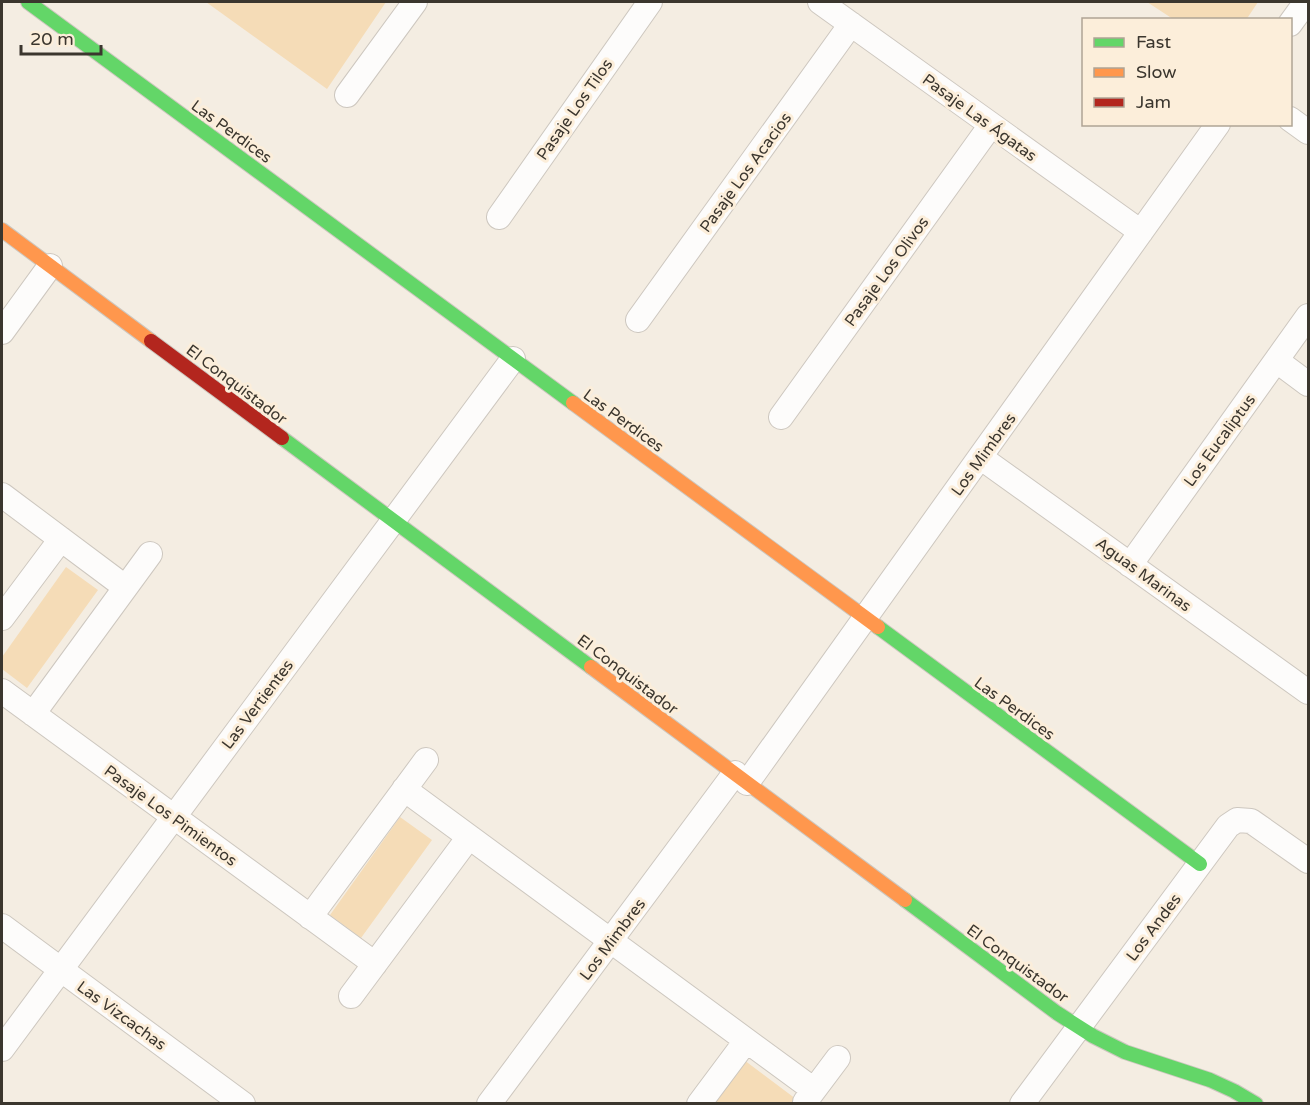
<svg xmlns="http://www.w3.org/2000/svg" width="1310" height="1105" font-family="'Varela Round',sans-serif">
<rect width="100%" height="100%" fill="#f4ede2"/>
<path fill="#f5dcb7" d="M206,2H386L327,89Z
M1147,2H1258L1246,20L1173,19Z
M66,567L98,590L27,688L2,669V657Z
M400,817L432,840L361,938L330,915Z
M744,1060L796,1099L792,1103L711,1104Z"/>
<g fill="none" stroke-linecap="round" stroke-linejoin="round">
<g stroke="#cdc7bf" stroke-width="26">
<path id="street" d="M820,2L1141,232
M1290,24L1306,2
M347,95L415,2
M1290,119L1308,132
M499,217L650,2
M638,320L851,24
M2,332L50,266
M1277,361L1308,384
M781,417L991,125
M980,457L1308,692
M2,495L125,587
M1130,565L1308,316
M2,618L61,539
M2,691L375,964
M33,714L150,554
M747,783L1218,124
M404,789L814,1090
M310,917L426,760
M2,926L243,1104
M351,996L469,837
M2,1049L513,359
M805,1102L838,1058
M489,1104L735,773
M699,1104L746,1041
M1022,1104L1228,826L1237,820L1251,821L1308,861"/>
</g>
<g stroke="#cdc7bf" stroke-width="16">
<path id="fast" d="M28,2L573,403
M282,438L591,667
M878,627L1200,864
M905,900L1057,1013L1093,1036L1125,1052L1210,1080L1234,1091L1256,1104"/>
</g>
<g stroke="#cdc7bf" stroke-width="16">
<path id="slow" d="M2,230L151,341
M573,403L878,627
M591,667L905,900"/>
</g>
<g stroke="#cdc7bf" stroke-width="16">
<path id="jam" d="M151,341L282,438"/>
</g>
<use href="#street" stroke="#fdfcfb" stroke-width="24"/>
<use href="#fast" stroke="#63d668" stroke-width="14"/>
<use href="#slow" stroke="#ff974d" stroke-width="14"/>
<use href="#jam" stroke="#b3261e" stroke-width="14"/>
</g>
<g text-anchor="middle" stroke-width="6" stroke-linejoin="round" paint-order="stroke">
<g font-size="16" fill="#3b362e" stroke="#fceeda">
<text transform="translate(574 109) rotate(-55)" y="6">Pasaje Los Tilos</text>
<text transform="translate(980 117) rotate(36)" y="6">Pasaje Las Ágatas</text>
<text transform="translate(232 131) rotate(36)" y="6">Las Perdices</text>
<text transform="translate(745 172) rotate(-54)" y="6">Pasaje Los Acacios</text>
<text transform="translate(886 271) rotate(-54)" y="6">Pasaje Los Olivos</text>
<text transform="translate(237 384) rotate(37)" y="6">El Conquistador</text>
<text transform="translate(624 420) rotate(36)" y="6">Las Perdices</text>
<text transform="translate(1219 440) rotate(-54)" y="6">Los Eucaliptus</text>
<text transform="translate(983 454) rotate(-54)" y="6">Los Mimbres</text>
<text transform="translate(1144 574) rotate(36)" y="6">Aguas Marinas</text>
<text transform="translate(628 674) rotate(37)" y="6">El Conquistador</text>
<text transform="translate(257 704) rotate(-53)" y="6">Las Vertientes</text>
<text transform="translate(1015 708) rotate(36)" y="6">Las Perdices</text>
<text transform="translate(171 815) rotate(36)" y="6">Pasaje Los Pimientos</text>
<text transform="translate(1153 927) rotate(-53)" y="6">Los Andes</text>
<text transform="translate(612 939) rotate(-53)" y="6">Los Mimbres</text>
<text transform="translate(1018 963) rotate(36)" y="6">El Conquistador</text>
<text transform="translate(122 1015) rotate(36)" y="6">Las Vizcachas</text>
</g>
</g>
<rect width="1310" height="1105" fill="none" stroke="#3b362e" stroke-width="6"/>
<rect x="1082" y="18" width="210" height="108" fill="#fceeda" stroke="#afa495" stroke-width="1.5"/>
<rect x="1094" y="38" width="30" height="9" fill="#63d668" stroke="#afa495" stroke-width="1.5"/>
<text x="1136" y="48" font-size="18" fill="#3b362e">Fast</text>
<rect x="1094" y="68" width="30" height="9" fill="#ff974d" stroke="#afa495" stroke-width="1.5"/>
<text x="1136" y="78" font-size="18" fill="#3b362e">Slow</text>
<rect x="1094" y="98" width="30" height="9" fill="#b3261e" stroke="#afa495" stroke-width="1.5"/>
<text x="1136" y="108" font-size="18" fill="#3b362e">Jam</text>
<path d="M21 45v9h80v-9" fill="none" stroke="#3b362e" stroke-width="3"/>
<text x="30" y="45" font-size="18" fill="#3b362e" stroke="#fceeda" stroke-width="4.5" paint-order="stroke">20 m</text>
</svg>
